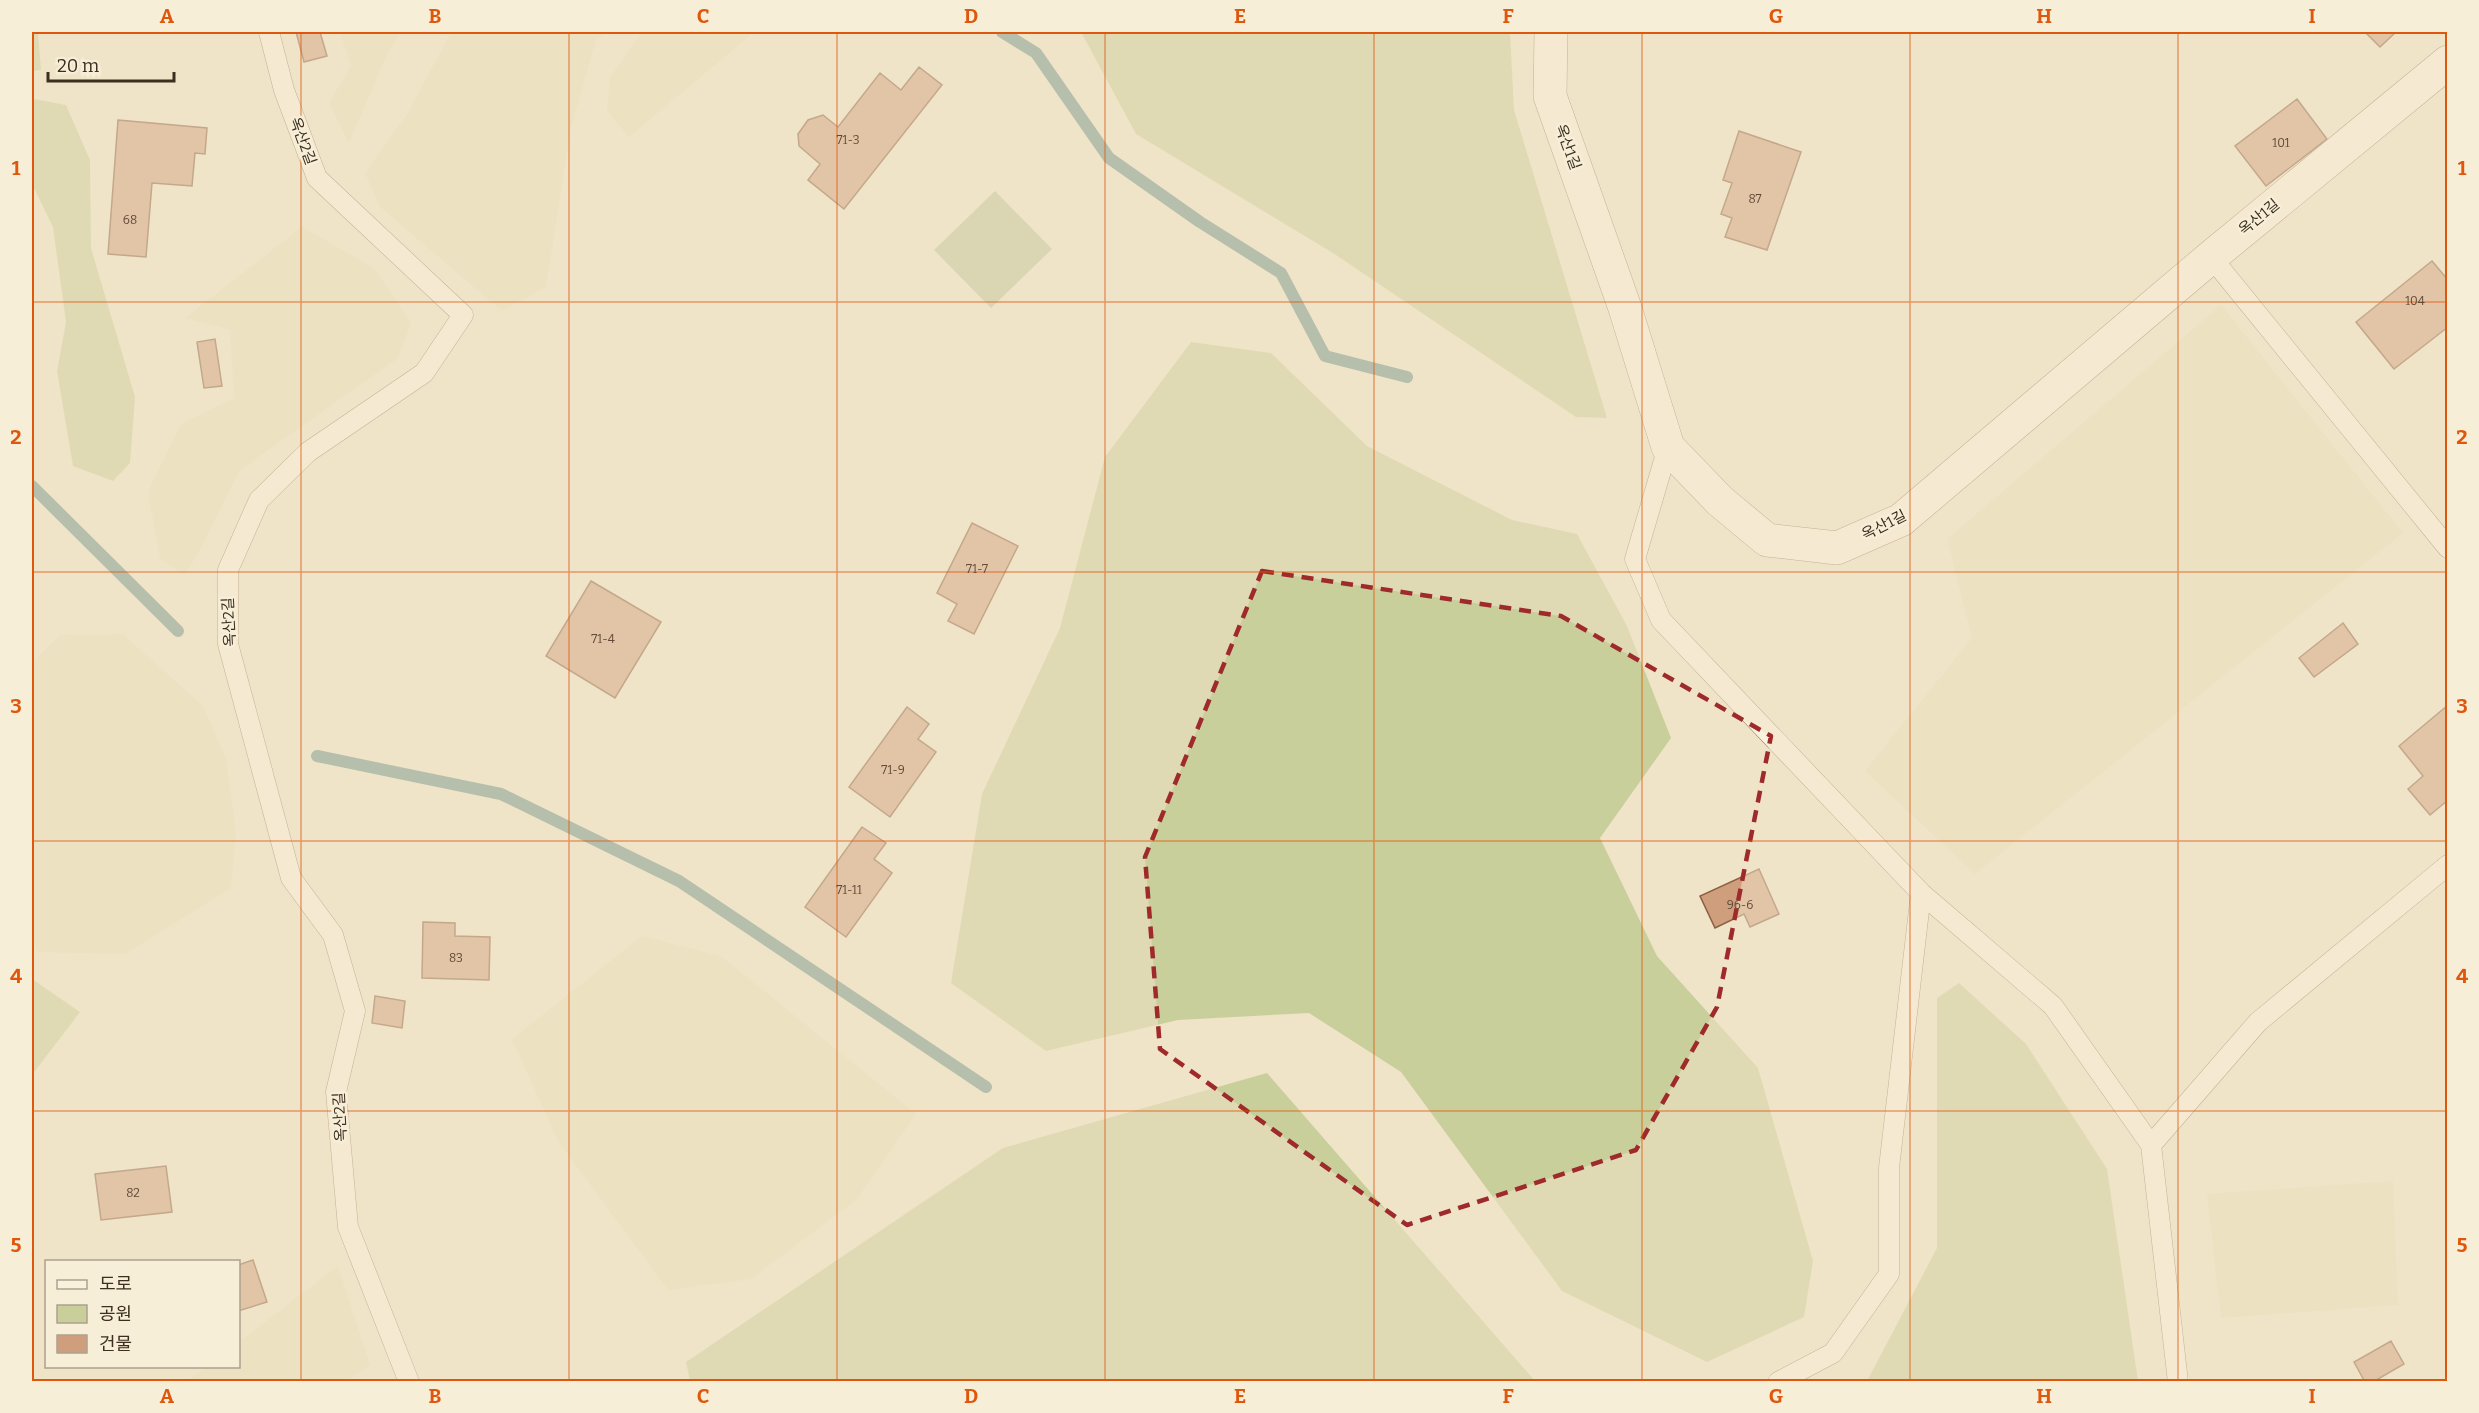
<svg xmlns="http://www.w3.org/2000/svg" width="2479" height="1413" font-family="Bitter,'Noto Sans KR',serif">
<rect width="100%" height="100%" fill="#f0e4c8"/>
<path fill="#e6deb5" d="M340,32H401L388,52L349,143L329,103L351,66Z
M451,32H607L596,40L571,128L546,287L502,311L380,207L365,173L409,111Z
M642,32H754L629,137L607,111L610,77Z
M302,227L374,268L411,323L398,358L239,471L198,554L184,575L160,559L148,492L181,424L234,398L230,330L185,318Z
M2221,305L2403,533L1975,874L1865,771L1972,638L1947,539Z
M123,634L203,706L226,758L236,833L231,888L125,954L37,952L32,932V663L60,635Z
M642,936L721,956L916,1114L856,1200L751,1279L668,1290L558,1141L512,1039Z
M2393,1181L2398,1305L2221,1318L2207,1194Z
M338,1266L370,1365L347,1381H188L207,1367L238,1366L239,1342Z"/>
<path fill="#c9cf9b" d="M32,32H38L41,70L32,71Z
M1081,32H1510L1514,110L1607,418L1576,417L1333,253L1136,134Z
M34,99L66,105L90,160L91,248L135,397L130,463L113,481L73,466L57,371L66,322L53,227L32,184V113Z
M1191,342L1271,353L1367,446L1512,520L1577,534L1627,626L1671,738L1600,838L1657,956L1758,1068L1813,1261L1804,1317L1707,1362L1562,1291L1401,1072L1309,1013L1178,1020L1046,1051L951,983L982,794L1060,628L1105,457Z
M32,979L80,1012L32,1075Z
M1959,983L2026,1044L2107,1169L2138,1381H1867L1937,1248V998Z
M1267,1073L1535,1381H690L686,1362L1003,1148Z"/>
<path fill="#bfc49a" d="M995,191L1052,249L991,308L934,250Z"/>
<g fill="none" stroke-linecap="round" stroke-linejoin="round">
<path stroke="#6f938a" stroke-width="12" d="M1002,32L1036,53L1109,158L1200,222L1281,273L1325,356L1407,377
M32,486L178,631
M317,756L501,794L679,881L986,1087"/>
</g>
<path fill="#cf9f7d" stroke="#8d5f41" stroke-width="1.5" d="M296,32H320L327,56L304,62Z
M2365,32H2396L2380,47Z
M919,67L942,85L844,209L808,180L820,164L799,146L798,134L808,120L823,115L838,127L880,73L901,90Z
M2297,99L2327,139L2266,186L2235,146Z
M118,120L207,128L205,154L195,153L192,186L152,183L146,257L108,254Z
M1739,131L1801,152L1767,250L1725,237L1732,218L1721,214L1732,183L1723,180Z
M2432,261L2448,280V327L2394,369L2356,322Z
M215,339L222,386L204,388L197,342Z
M972,523L1018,546L974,634L948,621L957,604L937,593Z
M591,581L661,622L615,698L546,656Z
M2343,623L2358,644L2314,677L2299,658Z
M2448,705V800L2430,815L2408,789L2423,776L2399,746Z
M907,707L929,724L918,739L936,752L890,817L849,787Z
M862,827L886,843L874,859L892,873L846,937L805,907Z
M1759,869L1779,914L1750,927L1744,914L1715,928L1700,896Z
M423,922L455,923V936L490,937L489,980L422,978Z
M375,996L405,1001L402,1028L372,1023Z
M166,1166L172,1212L101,1220L95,1174Z
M253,1260L267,1302L238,1311V1265Z
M2391,1341L2404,1364L2373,1382H2365L2354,1362Z"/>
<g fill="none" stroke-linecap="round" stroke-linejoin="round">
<g stroke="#8d765c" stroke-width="21">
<path id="service" d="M269,32L284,90L317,178L463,315L424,373L308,452L259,500L228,570V644L291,878L333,935L355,1011L336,1092L348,1227L409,1382
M2211,257L2448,548
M1668,447L1635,559L1661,620L1921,893L2053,1006L2151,1145L2178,1382
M2151,1145L2258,1022L2448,865
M1778,1382L1833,1353L1889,1274V1168L1921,893"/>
</g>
<g stroke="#8d765c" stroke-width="34">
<path id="tertiary" d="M1551,32L1550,96L1625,308L1668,447L1720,501L1767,540L1837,548L1901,520L2211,257L2448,62"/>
</g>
<use href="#service" stroke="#faf1dc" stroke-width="20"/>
<use href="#tertiary" stroke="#faf1dc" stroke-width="33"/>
</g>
<path d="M0 0H2479V1413H0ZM1262,571L1561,616L1771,736L1717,1007L1636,1150L1407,1225L1160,1049L1145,857Z" fill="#f0e4c8" fill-opacity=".55" fill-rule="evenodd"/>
<path fill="none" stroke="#9e2a2b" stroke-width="4.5" stroke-dasharray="12 8" stroke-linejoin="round" d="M1262,571L1561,616L1771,736L1717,1007L1636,1150L1407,1225L1160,1049L1145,857Z"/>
<path fill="none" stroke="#df570d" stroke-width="1.5" stroke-opacity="0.55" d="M301,32V1382M569,32V1382M837,32V1382M1105,32V1382M1374,32V1382M1642,32V1382M1910,32V1382M2178,32V1382M32,302H2448M32,572H2448M32,841H2448M32,1111H2448"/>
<g text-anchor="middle" stroke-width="5" stroke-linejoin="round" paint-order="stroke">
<g font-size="12" fill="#624a37">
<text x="848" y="144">71-3</text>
<text x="2281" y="147">101</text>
<text x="1755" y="203">87</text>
<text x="130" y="224">68</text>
<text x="2415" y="305">104</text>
<text x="977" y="573">71-7</text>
<text x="603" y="643">71-4</text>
<text x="893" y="774">71-9</text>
<text x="849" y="894">71-11</text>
<text x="1740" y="909">96-6</text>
<text x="456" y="962">83</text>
<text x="133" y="1197">82</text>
</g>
<g font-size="15" fill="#3d2e20" stroke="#f7eed8">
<text transform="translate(303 141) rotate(70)" y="5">옥산2길</text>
<text transform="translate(1568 147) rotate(70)" y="5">옥산1길</text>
<text transform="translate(2259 217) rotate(-39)" y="5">옥산1길</text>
<text transform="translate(1884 525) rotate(-27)" y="5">옥산1길</text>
<text transform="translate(229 622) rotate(-93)" y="5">옥산2길</text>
<text transform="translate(340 1117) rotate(-93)" y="5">옥산2길</text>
</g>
</g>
<rect width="2479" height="1413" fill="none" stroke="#f7eed8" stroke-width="66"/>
<rect x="45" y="1260" width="195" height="108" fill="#f7eed8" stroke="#ada18e" stroke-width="1.5"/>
<rect x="57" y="1280" width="30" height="9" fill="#faf1dc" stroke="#ada18e" stroke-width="1.5"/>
<text x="99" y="1290" font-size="18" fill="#3d2e20">도로</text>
<rect x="57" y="1305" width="30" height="18" fill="#c9cf9b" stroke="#ada18e" stroke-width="1.5"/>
<text x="99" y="1320" font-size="18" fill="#3d2e20">공원</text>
<rect x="57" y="1335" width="30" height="18" fill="#cf9f7d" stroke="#ada18e" stroke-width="1.5"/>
<text x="99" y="1350" font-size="18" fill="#3d2e20">건물</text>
<path d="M48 72v9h126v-9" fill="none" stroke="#3d2e20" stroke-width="3"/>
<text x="57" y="72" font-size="18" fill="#3d2e20" stroke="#f7eed8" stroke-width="4.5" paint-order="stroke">20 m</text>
<rect x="33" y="33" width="2413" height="1347" fill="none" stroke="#df570d" stroke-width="2"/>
<g font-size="20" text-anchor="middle" font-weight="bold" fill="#df570d">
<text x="167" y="23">A</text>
<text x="435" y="23">B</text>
<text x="703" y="23">C</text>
<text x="971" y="23">D</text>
<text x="1240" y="23">E</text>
<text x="1508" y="23">F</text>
<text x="1776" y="23">G</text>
<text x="2044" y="23">H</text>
<text x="2312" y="23">I</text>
<text x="16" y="175">1</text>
<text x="2462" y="175">1</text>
<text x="16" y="444">2</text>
<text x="2462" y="444">2</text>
<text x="16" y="713">3</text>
<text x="2462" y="713">3</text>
<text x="16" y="983">4</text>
<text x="2462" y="983">4</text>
<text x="16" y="1252">5</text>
<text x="2462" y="1252">5</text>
<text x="167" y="1403">A</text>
<text x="435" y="1403">B</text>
<text x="703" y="1403">C</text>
<text x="971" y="1403">D</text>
<text x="1240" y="1403">E</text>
<text x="1508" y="1403">F</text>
<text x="1776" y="1403">G</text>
<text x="2044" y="1403">H</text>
<text x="2312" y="1403">I</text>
</g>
</svg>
